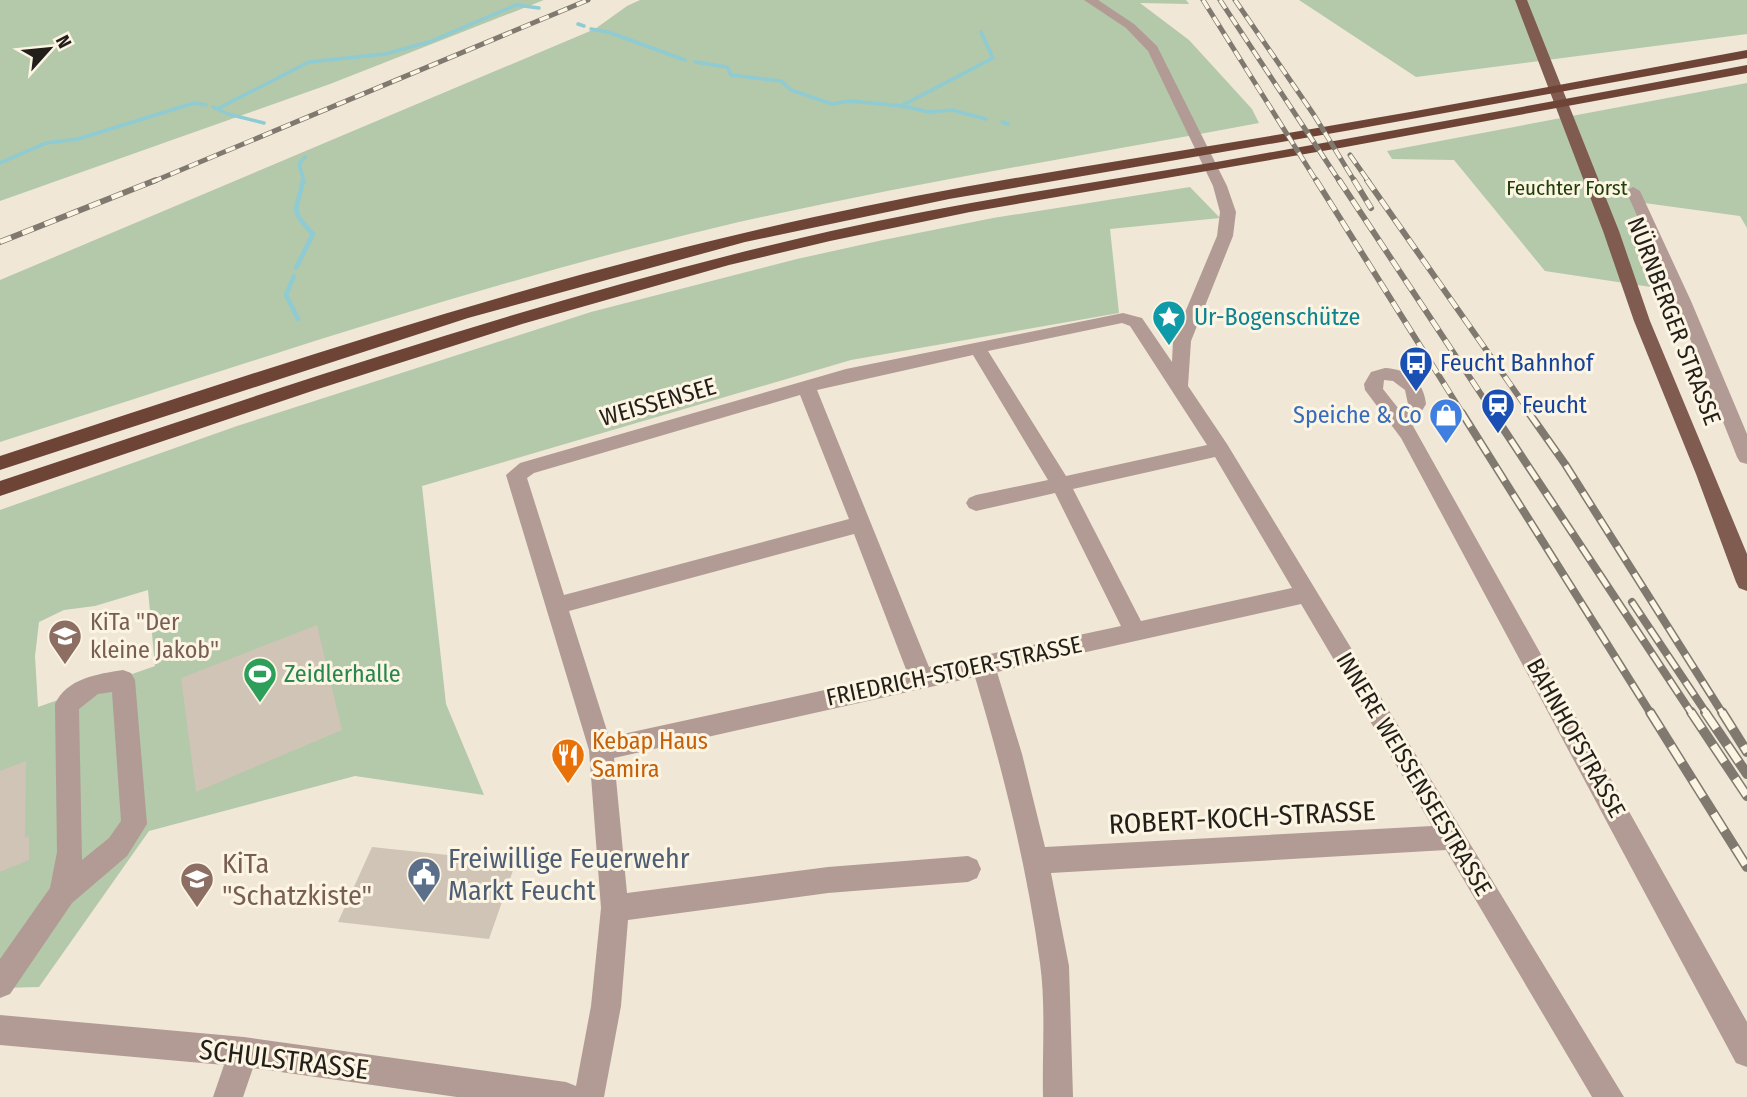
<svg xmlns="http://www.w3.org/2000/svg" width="1747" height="1097" font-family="'Fira Sans Condensed',sans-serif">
<rect width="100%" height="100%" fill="#f0e7d7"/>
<path fill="#b4c8aa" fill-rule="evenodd" d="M0,0H544L330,84L0,201Z
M640,0H1186L1189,4L1140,3L1189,40L1252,109L1259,123C1077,157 893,186 714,228C472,286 236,367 0,442V280L595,29L627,6Z
M1299,0H1747V34L1416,77Z
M1747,83V228L1740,216L1637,202L1664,289L1545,271L1454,160L1392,159L1387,151Z
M1190,187L1220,218L1110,229L1119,313L851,360L422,486L446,704L484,795L355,776L149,831L39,987L0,988V510L237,426L591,312L797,259L883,240L993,218ZM148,590L155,666L38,707L35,656L39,622L64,610L95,606Z"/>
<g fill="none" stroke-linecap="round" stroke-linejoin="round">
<path stroke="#8fcbd2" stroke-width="3.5" d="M578,24L584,26
M591,29L608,32L685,60
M695,62L727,67L731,75L781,81L791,90L832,104L850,101L902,106L929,112L952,110L986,119
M903,105L993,58L981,32
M213,107L228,114L264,123
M219,108L309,62L385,54L429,42L516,5L539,8
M1002,122L1008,124
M0,163L46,143L78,139L194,103L206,105
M304,182L299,164L305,157"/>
<path stroke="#8fcbd2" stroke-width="4.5" d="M296,268L313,234C287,207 298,211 303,180
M294,276L286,295L298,319"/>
</g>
<path fill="#d0c4b6" d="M317,625L342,730L196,792L181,678Z
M26,761L25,838L29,836V860L0,872V771Z
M372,847L516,862L489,939L338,922Z"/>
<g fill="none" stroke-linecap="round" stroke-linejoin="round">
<path fill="#b19b94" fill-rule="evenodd" d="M1084,0H1098L1134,24L1157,46L1227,186L1236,212L1233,236L1191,341L1188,386L1227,444L1624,1097H1592L1446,850L1051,873L1069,966L1073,1097H1043C1042,1053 1046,1007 1040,963C1027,867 1003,771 975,677L614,758L627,893L828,867L968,856L977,860L981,869L977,878L968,882L828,893L628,920L621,1006L604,1097H457L253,1068L243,1097H213L224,1065L0,1045V1015L244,1037L566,1082L576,1086L591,1006L601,908L589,750L506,475L520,463L846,369L1123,313L1142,318L1172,362L1173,341L1217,236L1220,212L1213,186L1148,51L1126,28ZM1122,323L1130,326L1207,445L1066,476L988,351ZM973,355L1048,480L976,495L969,498L966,503L969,508L976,511L1055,493L1121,626L929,667L817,390ZM800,395L849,519L564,595L527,478L534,473ZM1215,457L1292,588L1141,621L1073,489ZM854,534L907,672L609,737L569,611ZM1301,604L1432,826L1045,847L1022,754L997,672Z
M1633,187L1640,191L1691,301L1747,434V464L1740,462L1737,457L1675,301L1626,191Z
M1385,368C1407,369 1424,381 1426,404L1413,426L1747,1022V1067L1736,1063L1401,438L1365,390L1364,384L1371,372ZM1384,380L1393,381L1405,390L1408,404L1402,413L1383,389Z
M123,670L131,673L135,680L147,824L127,856L72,903L10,994L0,998V959L50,888L57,852L55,704C67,678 98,674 123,670ZM112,692L121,821L109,838L82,860L79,709L98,694Z"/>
<path fill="#805b4f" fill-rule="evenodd" d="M1515,0H1527L1619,231L1650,321L1747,554V591L1739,588L1736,582L1696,474L1634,321L1603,231Z"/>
<path fill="#6e4437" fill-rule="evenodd" d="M1747,50V58L1351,130L949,199L745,242L468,318L0,470V456C269,368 538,277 814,217C973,182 1134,159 1294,132C1445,107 1596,78 1747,50Z
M1747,65V73L1340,148L970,212L830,241L729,265L522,324L315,390L0,496V481C274,390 548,295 831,231C960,202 1092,183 1222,161C1397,130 1572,98 1747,65Z"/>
<g stroke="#7f796f" stroke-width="5">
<path id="rail-far3" d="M1203,0L1317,182
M1220,0L1340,182
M1235,0L1314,115L1355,182
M1350,155L1369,182
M152,182L588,0"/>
</g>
<g stroke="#7f796f" stroke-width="6">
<path id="rail-far2" d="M1316,180L1463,414
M1339,180L1494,414
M1354,180L1371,208
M1367,180L1531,414
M0,242L156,180"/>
</g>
<g stroke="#7f796f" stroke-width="8">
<path id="rail-far1" d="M1462,413L1651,714
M1493,413L1692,714
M1529,413L1565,464L1723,714
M1632,602L1707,714"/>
</g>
<g stroke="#7f796f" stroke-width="10">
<path id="rail" d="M1650,712L1747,867
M1691,712L1747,796
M1705,712L1747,774
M1722,712L1747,752"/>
</g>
<use href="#rail-far3" stroke="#fdf5e4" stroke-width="3.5" stroke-dasharray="10" stroke-linecap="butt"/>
<use href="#rail-far2" stroke="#fdf5e4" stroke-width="4.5" stroke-dasharray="12" stroke-linecap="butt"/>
<use href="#rail-far1" stroke="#fdf5e4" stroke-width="5" stroke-dasharray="16" stroke-linecap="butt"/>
<use href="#rail" stroke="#fdf5e4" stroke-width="7" stroke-dasharray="20" stroke-linecap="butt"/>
</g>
<defs>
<g id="sight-pin" transform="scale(1.75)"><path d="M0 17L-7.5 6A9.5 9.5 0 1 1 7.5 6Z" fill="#0f9aa8" stroke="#fdf5e4"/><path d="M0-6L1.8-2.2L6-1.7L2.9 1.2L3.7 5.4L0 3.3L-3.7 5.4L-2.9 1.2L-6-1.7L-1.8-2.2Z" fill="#fff"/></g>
<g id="bus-pin" transform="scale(1.75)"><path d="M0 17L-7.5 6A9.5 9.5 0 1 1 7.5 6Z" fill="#1a4fb4" stroke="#fdf5e4"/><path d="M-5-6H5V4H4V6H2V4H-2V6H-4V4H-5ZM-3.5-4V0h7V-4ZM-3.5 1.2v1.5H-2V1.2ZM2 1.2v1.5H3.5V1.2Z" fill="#fff"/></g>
<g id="station-pin" transform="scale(1.75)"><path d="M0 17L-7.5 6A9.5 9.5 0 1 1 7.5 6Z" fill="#1a4fb4" stroke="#fdf5e4"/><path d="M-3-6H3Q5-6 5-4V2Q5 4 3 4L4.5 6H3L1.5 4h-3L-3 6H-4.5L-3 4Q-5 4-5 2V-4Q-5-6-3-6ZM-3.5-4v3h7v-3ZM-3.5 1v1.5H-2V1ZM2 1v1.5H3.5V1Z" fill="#fff"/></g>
<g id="shop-pin" transform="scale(1.75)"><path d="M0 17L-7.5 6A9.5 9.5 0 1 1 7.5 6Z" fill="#3f7fe0" stroke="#fdf5e4"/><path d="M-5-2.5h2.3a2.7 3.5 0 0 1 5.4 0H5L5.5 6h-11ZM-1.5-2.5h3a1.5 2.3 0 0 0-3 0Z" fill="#fff"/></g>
<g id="school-pin" transform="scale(1.75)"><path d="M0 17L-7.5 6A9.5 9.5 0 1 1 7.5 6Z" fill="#8d6e63" stroke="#fdf5e4"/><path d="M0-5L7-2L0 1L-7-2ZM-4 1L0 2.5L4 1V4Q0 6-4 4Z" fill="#fff"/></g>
<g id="stadium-pin" transform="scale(1.75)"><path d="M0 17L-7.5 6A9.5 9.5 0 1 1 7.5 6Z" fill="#2e9e5b" stroke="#fdf5e4"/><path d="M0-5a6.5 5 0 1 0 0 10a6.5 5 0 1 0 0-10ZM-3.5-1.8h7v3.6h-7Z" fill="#fff"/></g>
<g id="restaurant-pin" transform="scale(1.75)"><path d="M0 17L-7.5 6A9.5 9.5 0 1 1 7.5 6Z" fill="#e8710a" stroke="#fdf5e4"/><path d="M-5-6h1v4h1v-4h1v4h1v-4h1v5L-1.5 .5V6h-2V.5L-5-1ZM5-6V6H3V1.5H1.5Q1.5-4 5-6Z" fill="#fff"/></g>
<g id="civic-pin" transform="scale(1.75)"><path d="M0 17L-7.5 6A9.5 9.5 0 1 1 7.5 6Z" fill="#5c6f8a" stroke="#fdf5e4"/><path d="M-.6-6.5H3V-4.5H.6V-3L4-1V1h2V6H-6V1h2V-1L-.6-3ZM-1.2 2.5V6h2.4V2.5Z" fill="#fff"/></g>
</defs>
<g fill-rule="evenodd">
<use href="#sight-pin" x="1169" y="317"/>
<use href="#bus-pin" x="1416" y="363"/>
<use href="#station-pin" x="1498" y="405"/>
<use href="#shop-pin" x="1446" y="415"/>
<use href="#school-pin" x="65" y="636"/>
<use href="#stadium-pin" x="260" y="674"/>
<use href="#restaurant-pin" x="568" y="755"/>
<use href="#civic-pin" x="424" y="874"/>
<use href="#school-pin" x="197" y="879"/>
</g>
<g text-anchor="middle" stroke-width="6" stroke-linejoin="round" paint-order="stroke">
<g font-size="21" fill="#204005" stroke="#fdf5e4">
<text x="1567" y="195">Feuchter Forst</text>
</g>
<g font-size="24" fill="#0d838f" stroke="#fdf5e4" text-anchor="start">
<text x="1194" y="325">Ur-Bogenschütze</text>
</g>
<g font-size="24" fill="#221e19" stroke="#fdf5e4">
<text transform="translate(1674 321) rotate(69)" y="8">NÜRNBERGER STRASSE</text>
<text transform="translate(658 402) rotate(-16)" y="8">WEISSENSEE</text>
<text transform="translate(954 671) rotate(-12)" y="8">FRIEDRICH-STOER-STRASSE</text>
<text transform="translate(1576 738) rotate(61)" y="8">BAHNHOFSTRASSE</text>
<text transform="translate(1414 774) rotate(59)" y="8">INNERE WEISSENSEESTRASSE</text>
</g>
<g font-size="24" fill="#164399" stroke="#fdf5e4" text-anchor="start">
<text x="1440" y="371">Feucht Bahnhof</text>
<text x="1522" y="413">Feucht</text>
</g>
<g font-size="24" fill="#366cbe" stroke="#fdf5e4" text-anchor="end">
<text x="1422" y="423">Speiche &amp; Co</text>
</g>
<g font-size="24" fill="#785e54" stroke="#fdf5e4" text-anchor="start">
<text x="90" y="630">KiTa "Der<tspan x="90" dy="28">kleine Jakob"</tspan></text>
</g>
<g font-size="24" fill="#27864d" stroke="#fdf5e4" text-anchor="start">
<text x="284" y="682">Zeidlerhalle</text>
</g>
<g font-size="24" fill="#c56008" stroke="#fdf5e4" text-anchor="start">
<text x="592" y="749">Kebap Haus<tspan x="592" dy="28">Samira</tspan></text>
</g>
<g font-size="28" fill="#221e19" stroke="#fdf5e4">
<text transform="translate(1242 817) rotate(-3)" y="10">ROBERT-KOCH-STRASSE</text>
<text transform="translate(284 1059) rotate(7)" y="10">SCHULSTRASSE</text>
</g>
<g font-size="28" fill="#4e5e75" stroke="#fdf5e4" text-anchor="start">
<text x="448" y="868">Freiwillige Feuerwehr<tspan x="448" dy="32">Markt Feucht</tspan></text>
</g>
<g font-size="28" fill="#785e54" stroke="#fdf5e4" text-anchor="start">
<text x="222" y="873">KiTa<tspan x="222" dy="32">"Schatzkiste"</tspan></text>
</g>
</g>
<g transform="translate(49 49) rotate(63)" stroke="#fdf5e4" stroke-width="5" paint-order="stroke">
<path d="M0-5L12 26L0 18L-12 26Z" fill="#221e19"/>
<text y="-10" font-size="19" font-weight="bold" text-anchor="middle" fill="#221e19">N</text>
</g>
</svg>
